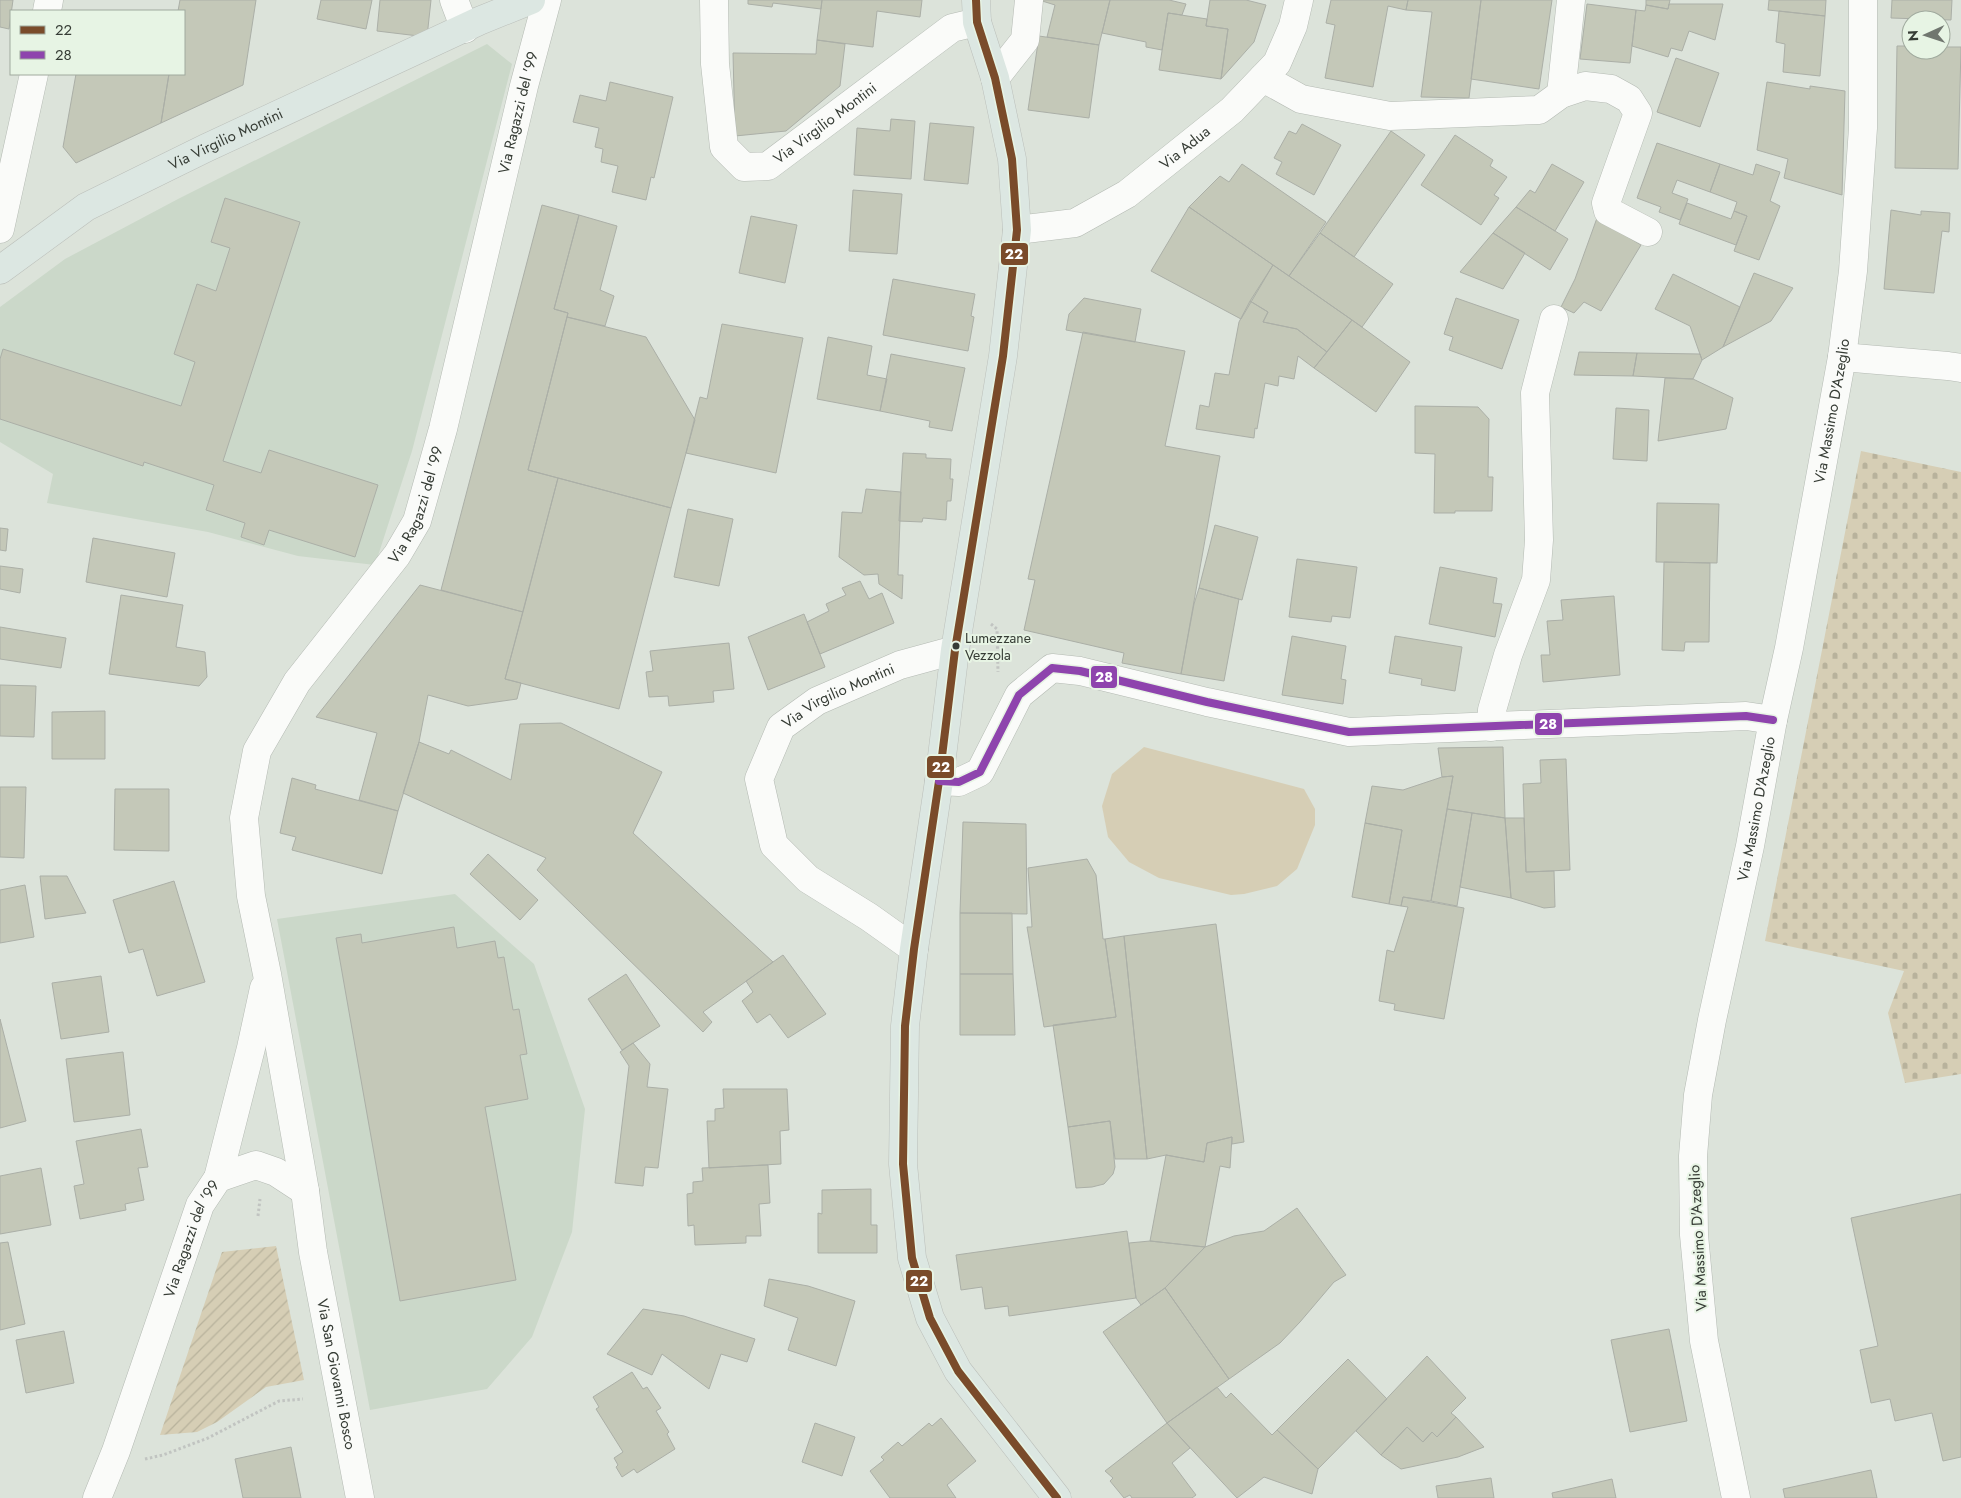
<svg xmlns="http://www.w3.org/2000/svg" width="1961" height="1498" font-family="Jost,sans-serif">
<defs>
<pattern id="cemetery-stones" width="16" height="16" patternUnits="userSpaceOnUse" patternTransform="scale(1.25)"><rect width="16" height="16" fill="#d6ceb5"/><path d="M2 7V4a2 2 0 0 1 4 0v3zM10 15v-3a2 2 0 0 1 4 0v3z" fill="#b8b29c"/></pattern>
<pattern id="garden-furrows" width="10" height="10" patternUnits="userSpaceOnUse" patternTransform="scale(1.25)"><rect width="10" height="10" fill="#d6ceb5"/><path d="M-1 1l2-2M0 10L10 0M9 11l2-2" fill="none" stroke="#b8b29c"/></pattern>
</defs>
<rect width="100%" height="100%" fill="#dce3da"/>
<path fill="#cbd8c9" d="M487,44L512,64L412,451L375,565L298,556L208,532L47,503L53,474L0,442V307L65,259L178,199Z
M455,894L534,964L585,1109L572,1232L532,1337L487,1389L370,1410L277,919Z"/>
<path fill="#d6ceb5" d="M1144,747L1304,789L1315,809V825L1297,869L1277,886L1244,894L1231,895L1159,878L1129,862L1108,837L1102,806L1112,774Z"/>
<path fill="url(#cemetery-stones)" d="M1861,451L1961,472V1074L1905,1083L1888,1013L1904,971L1765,941Z"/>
<path fill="url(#garden-furrows)" d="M276,1246L304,1380L266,1387L217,1422L197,1432L160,1435L222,1252Z"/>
<path fill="#c4c8b8" stroke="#abafa7" d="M0,0H13L9,29L0,27Z
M180,0H256L243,85L161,123L169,74H184V11H178Z
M321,0H372L366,29L317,19Z
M380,0H431L427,37L377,31Z
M748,0H822L821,9L773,3L772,7L748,4Z
M822,0H922L920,17L877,11L873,47L817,40Z
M1039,0H1110L1099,45L1047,37L1055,5Z
M1110,0H1169L1186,4L1182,15L1168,13L1162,50L1146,47V42L1102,33Z
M1210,0H1246L1266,5L1254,42L1221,79L1228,29L1206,26Z
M1331,0H1408L1406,10L1388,6L1373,87L1325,78L1335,25L1326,23Z
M1408,0H1481L1469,98L1421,97L1432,12L1406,10Z
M1481,0H1552L1539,89L1471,79Z
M1646,0H1670L1668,9L1646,5Z
M1769,0H1826L1825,16L1768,10Z
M1892,0H1952L1951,20L1891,18Z
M1587,4L1636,10L1630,63L1580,59Z
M1669,4H1723L1715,40L1689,31L1682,51L1671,48L1668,57L1632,46L1636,10L1645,11L1646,5L1668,9Z
M1779,11L1825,16L1820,76L1783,72L1785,44L1776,42Z
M1168,13L1207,19L1206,26L1228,29L1221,79L1159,70Z
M1039,36L1099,45L1089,118L1028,110Z
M817,40L845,44L840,86L786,131L735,136L733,53L816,54Z
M1897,46H1911V50H1941V47H1961L1958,169L1895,168Z
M1676,58L1719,73L1700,127L1657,112Z
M76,74H169L161,123L76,163L63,147Z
M610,82L673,97L654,178L651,177L646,200L612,192L618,166L601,162L603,149L595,147L599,128L573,122L580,95L606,101Z
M1767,82L1810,89V86L1845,91L1842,195L1784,178L1788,159L1757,150Z
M891,119L915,121L911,179L854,175L857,128L890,131Z
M930,123L974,127L968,184L924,180Z
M1302,124L1341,145L1314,195L1276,174L1282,162L1274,158L1289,131L1296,134Z
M1391,131L1425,155L1354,257L1320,233Z
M1455,135L1493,160L1490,166L1507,177L1494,195L1499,198L1481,225L1421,185Z
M1657,143L1720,164L1710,192L1677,180L1672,193L1688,199L1680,220L1659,212L1661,207L1637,198Z
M1242,164L1326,222L1289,276L1189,207L1220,176L1229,182Z
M1552,164L1584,182L1555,231L1516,207L1530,190L1535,193Z
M1720,164L1753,175L1756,164L1780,172L1770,201L1780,206L1759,260L1734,251L1747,216L1734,211L1737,202L1710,192Z
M853,190L902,194L897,254L849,251Z
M225,198L300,222L223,461L261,473L269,450L378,485L355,557L269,530L264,545L241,537L245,523L206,510L214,485L144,462L143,466L0,419V359L3,349L181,406L195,362L174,354L197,284L216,291L230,248L211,242Z
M1687,203L1731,219L1734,211L1747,216L1736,245L1679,224Z
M542,205L579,215L554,309L568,313L528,470L558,478L523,612L441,590Z
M1189,207L1273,265L1241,319L1151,271Z
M1516,207L1568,239L1550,270L1493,233Z
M1891,210L1921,215V211L1950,213L1949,232L1942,231L1934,293L1884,289Z
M579,215L617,226L600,290L614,296L605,326L567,317L568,313L554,309Z
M751,216L797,225L785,283L739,273Z
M1597,218L1641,245L1601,311L1584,302L1574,313L1561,307L1575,279Z
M1320,233L1393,284L1362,327L1289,276Z
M1493,233L1525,253L1503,289L1460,272Z
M1273,265L1352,320L1327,352L1297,329L1263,322L1268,312L1250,301Z
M1754,273L1793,288L1771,321L1723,347Z
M1673,274L1740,307L1723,347L1702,360L1690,326L1655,309Z
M893,279L975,294L971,316L974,317L968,351L883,335Z
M1084,298L1141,309L1135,342L1066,330L1069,314Z
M1456,298L1519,320L1502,369L1449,350L1453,337L1444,334Z
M1250,301L1268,312L1263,322L1297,329L1327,352L1314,368L1298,356L1294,379L1279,376L1278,386L1265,383L1257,429L1255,428L1254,438L1196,429L1200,405L1209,407L1215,373L1229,375L1239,322Z
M567,317L646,337L695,420L671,508L528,470Z
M1352,320L1410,362L1376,412L1314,368Z
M722,324L803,338L776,473L686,453L700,397L707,399Z
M1083,332L1185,351L1165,446L1220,456L1181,674L1122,663L1124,653L1024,630L1035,580L1028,579Z
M828,337L872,346L867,375L887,379L880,411L817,399Z
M1579,352L1637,353L1633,376L1574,375Z
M1637,353L1700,354L1702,360L1693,379L1633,376Z
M891,354L965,368L952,431L929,427L930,421L880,411Z
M1665,378L1693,379L1733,398L1726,429L1658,441Z
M1415,406L1478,407L1489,419L1488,477H1493L1492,511H1455V513H1434L1435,454L1415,453Z
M1616,408L1649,410L1647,461L1613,459Z
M903,453L926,454V458L951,459L950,479H953L951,501H947L946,520L923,518L922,522L899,521Z
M558,478L671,508L619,709L505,679Z
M866,489L901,492L898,575H903L902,599L879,584L878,574L864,575L839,557L842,512L862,513Z
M1657,503L1719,504L1717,563L1656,562Z
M688,509L733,519L719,586L674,577Z
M1215,525L1258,537L1242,600L1199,588Z
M0,528L8,529L6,551L0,550Z
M93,538L175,553L167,597L86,582Z
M1297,559L1357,567L1350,618L1332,616L1331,622L1289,617Z
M1664,562L1710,563L1709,642H1685L1684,651L1662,650Z
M0,566L23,569L20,593L0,589Z
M1440,567L1497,578L1493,603L1502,604L1495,637L1429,624Z
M860,581L869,599L882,593L894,623L820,654L807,622L829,611L826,604L846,595L842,588Z
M420,585L523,612L505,679L521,683L517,699L468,706L428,695L419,742L398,811L359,800L377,733L316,717Z
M1199,588L1239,599L1224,681L1181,674L1194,604Z
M121,595L183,605L176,647L205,652L207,677L199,686L109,674Z
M1614,596L1620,675L1543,682L1541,655H1550L1547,621L1563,620L1561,600Z
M804,614L825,667L768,690L748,637Z
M0,627L66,638L61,668L0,659Z
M1292,636L1346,646L1341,679L1346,680L1343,704L1282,695Z
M1395,636L1462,647L1455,691L1421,685L1422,679L1389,673Z
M729,643L734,689L713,691L714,702L669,706L668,696L649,697L646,672L653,671L650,651Z
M0,685L36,686L34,737L0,736Z
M105,711V759H52V712Z
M561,723L662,772L633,833L773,962L703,1012L712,1022L703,1032L537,870L546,858L403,793L419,742L449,754L451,750L511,780L520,724Z
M1503,747L1505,818L1447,809L1453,776L1442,777L1438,748Z
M1566,759L1570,870L1526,872L1523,784L1541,783L1540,760Z
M1453,776L1431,901L1403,897L1401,906L1389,904L1402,830L1365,823L1372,786L1403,790L1442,777Z
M292,778L316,785L315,789L398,811L382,874L292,850L296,837L280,833Z
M0,787H26L24,858L0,857Z
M115,789H169V851L114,850Z
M1447,809L1472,813L1457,906L1431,901Z
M1472,813L1505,818L1511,898L1460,887Z
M1505,818H1524L1526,872L1554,871L1555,907L1544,908L1511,898Z
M963,822L1026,824L1027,914L960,913Z
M1365,823L1402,830L1389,904L1352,897Z
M488,854L538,900L520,920L470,874Z
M1087,859L1096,875L1103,939H1105L1116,1017L1044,1027L1027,927H1032L1028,868Z
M40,876H67L86,913L45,919Z
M174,881L205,982L157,996L143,949L129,953L113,900Z
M25,885L34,937L0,943V890Z
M1403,897L1464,908L1444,1019L1394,1010L1395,1004L1379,1001L1387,950L1394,952L1408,907L1401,906Z
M960,913H1012L1013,974H960Z
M1216,924L1244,1142L1232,1144V1137L1207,1143L1204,1162L1166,1155L1147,1159L1124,936Z
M454,927L457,948L495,941L498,958L504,957L513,1010L519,1009L527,1054L520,1055L528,1099L485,1107L516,1280L400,1301L336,938L361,934L362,943Z
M1124,936L1147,1159H1115L1110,1121L1068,1127L1053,1025L1116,1017L1105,939Z
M783,955L826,1014L788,1038L770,1014L757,1023L742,1001L753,992L746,981Z
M626,974L660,1026L622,1050L588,999Z
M960,974H1013L1015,1035H960Z
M101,976L109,1032L61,1039L52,983Z
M0,1019L26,1121L0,1128Z
M633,1043L650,1064L647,1087L668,1089L658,1168L645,1167L643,1186L615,1183L629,1066L620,1052Z
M123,1052L130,1115L74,1122L66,1059Z
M723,1089H787L789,1130L780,1131L781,1164L709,1168L707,1121H715V1109L724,1108Z
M1110,1121L1115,1167L1113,1174L1104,1184L1092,1187L1076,1188L1068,1127Z
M141,1129L148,1167L138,1168L144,1200L125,1204L126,1210L80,1219L74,1186L84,1184L76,1141Z
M1232,1137L1230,1168L1220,1166L1205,1247L1150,1241L1166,1155L1204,1162L1207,1143Z
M768,1165L770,1203L759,1204L761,1236H746V1243L695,1245L694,1225L688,1226L687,1194L693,1193V1182L703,1181L702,1168Z
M41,1168L51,1225L0,1234V1176Z
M871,1189V1225H877V1253H818V1213L822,1214V1190Z
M1961,1194V1457L1943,1461L1932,1413L1895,1421L1890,1399L1871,1403L1860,1350L1878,1346L1851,1218Z
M1297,1208L1346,1275L1334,1282L1300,1322L1280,1343L1229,1379L1165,1288L1205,1247L1234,1236L1264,1231Z
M1127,1231L1136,1298L1009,1316L1008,1306L985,1309L982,1287L961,1290L956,1255Z
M1150,1241L1205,1247L1165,1288L1141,1305L1136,1298L1129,1243Z
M8,1242L25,1324L0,1330V1243Z
M769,1279L808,1286L855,1301L836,1366L788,1350L798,1318L764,1306Z
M1165,1288L1229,1379L1167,1423L1103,1332Z
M643,1309L684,1316L755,1339L747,1362L721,1354L709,1389L662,1354L652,1375L607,1354Z
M1669,1329L1687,1421L1630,1432L1611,1340Z
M64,1331L74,1383L26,1393L16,1340Z
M1427,1356L1466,1398L1451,1413L1456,1417L1437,1437L1432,1432L1423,1442L1407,1427L1381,1455L1356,1431Z
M1348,1359L1387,1399L1318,1469L1277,1430Z
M632,1372L643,1389L647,1387L661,1408L656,1411L669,1432L667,1434L675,1449L637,1473L634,1469L622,1477L616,1467L618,1465L614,1458L623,1452L596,1409L599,1407L593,1397Z
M1217,1387L1226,1398L1231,1393L1272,1435L1277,1430L1318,1469L1312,1494L1264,1477L1237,1498L1167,1423Z
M1456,1417L1484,1447L1458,1457L1401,1469L1381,1455L1407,1427L1423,1442L1432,1432L1437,1437Z
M941,1418L976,1461L947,1485L956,1498H890L870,1471L884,1460L881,1457L898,1442L902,1446L929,1423L932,1426Z
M815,1423L855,1437L842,1476L802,1462Z
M1167,1423L1190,1448L1172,1463L1196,1495L1192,1498H1132L1130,1495L1124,1498L1110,1481L1113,1478L1105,1471Z
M291,1447L301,1498H243L235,1459Z
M1871,1470L1877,1498H1785L1783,1489Z
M1491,1478L1494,1498H1438L1436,1486Z
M1612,1479L1616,1498H1553L1552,1493Z"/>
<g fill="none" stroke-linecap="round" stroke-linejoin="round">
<g stroke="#b4bab3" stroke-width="29">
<g id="minor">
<path d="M454,0L465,29"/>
<path id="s1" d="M714,0L715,64L724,147L744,167L768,166L952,28L977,22"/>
<path d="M47,11L49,0"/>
<path d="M995,78L1025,40L1029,0"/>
<path d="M1263,78L1301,99L1390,116L1539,110L1561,94L1585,86L1611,89L1629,99L1638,113L1606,203L1608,211L1648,232"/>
<path d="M1561,94L1571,0"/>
<path d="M0,229L34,74"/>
<path id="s2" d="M1017,230L1075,223L1127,194L1232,110L1277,63L1293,26L1299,0"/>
<path d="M1842,357L1948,366L1961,368"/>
<path d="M1491,727L1492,710L1508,655L1536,580L1539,540L1535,393L1554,319"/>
<path d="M939,781L959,782L980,772L1019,695L1052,668L1080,671L1207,702L1349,732L1746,716L1773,720"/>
<path id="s3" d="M914,949L869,917L808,879L774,845L759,779L781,727L817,701L900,665L955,650"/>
<path id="s4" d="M218,1178L256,1165L276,1172L305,1191L313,1252L360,1498"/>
<path id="s5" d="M305,1191L267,974L251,896L244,818L257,751L297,682L397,555L417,521L443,429L524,86L547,0"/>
<path id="s6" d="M97,1498L116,1451L200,1205L218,1178L251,1048L264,988"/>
<path id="s7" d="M1736,1498L1704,1341L1694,1235L1693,1156L1698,1095L1712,1020L1750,846L1773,720L1789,648L1842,357L1853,271L1863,128V0"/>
</g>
</g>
<g stroke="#bbbfba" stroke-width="29">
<g id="major">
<path d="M976,0L977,22L995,78L1012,159L1017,230L1003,356L955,650L939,781L914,949L905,1026L903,1164L912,1258L930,1318L958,1371L1057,1498"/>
<path id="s8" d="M0,270L86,207L206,148L479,21L531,0"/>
</g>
</g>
<path stroke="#c1c4c1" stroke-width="3" stroke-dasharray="2.5 2.5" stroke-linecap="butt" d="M991,624L997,629L998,672
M258,1216L260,1199
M145,1459L163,1455L208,1438L279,1401L303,1399"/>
<use href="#minor" stroke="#fafbf9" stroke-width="28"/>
<use href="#major" stroke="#dce7e2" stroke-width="28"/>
<g stroke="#e7f4e4" stroke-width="11">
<path id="bus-1" d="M976,0L977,22L995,78L1012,159L1017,230L1003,356L955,650L939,781L914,949L905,1026L903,1164L912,1258L930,1318L958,1371L1057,1498"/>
</g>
<g stroke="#e7f4e4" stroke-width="11">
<path id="bus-2" d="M939,781L959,782L980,772L1019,695L1052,668L1080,671L1207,702L1349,732L1746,716L1773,720"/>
</g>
<use href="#bus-1" stroke="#7a4b2a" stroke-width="8"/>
<use href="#bus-2" stroke="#8e44ad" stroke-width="8"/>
</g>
<circle fill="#363c35" stroke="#e7f4e4" stroke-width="2" cx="956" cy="646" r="4.5"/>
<g text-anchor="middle" stroke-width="4" stroke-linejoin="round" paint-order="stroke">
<g font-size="14" fill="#363c35" stroke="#e7f4e4" text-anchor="start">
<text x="965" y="643">Lumezzane<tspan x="965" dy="17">Vezzola</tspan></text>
</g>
<g font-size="15" fill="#363c35" stroke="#e7f4e4">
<text dy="5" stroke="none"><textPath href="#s5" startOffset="1148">Via Ragazzi del '99</textPath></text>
<text dy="5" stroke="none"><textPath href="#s1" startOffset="271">Via Virgilio Montini</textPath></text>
<text dy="5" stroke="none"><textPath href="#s8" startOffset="262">Via Virgilio Montini</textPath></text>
<text dy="5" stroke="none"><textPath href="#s2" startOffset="192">Via Adua</textPath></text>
<text dy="5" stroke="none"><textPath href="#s7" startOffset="1104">Via Massimo D'Azeglio</textPath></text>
<text dy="5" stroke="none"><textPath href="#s5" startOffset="742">Via Ragazzi del '99</textPath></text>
<text dy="5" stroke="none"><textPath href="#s3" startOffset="365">Via Virgilio Montini</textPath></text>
<text dy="5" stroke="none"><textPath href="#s7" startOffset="699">Via Massimo D'Azeglio</textPath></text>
<text transform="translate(1698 1238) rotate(-93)" y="5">Via Massimo D'Azeglio</text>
<text dy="5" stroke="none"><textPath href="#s6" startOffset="276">Via Ragazzi del '99</textPath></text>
<text dy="5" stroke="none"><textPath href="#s4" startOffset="282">Via San Giovanni Bosco</textPath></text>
</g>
</g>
<g stroke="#e7f4e4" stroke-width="2">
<rect x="1000" y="242" width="29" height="24" rx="5" fill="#7a4b2a"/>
<rect x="1090" y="665" width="28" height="24" rx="5" fill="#8e44ad"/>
<rect x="1534" y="712" width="29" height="24" rx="5" fill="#8e44ad"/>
<rect x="926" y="755" width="29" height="24" rx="5" fill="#7a4b2a"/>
<rect x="905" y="1269" width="28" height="24" rx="5" fill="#7a4b2a"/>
</g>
<g font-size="14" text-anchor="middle" font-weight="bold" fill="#fff">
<text x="1014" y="259">22</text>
<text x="1104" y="682">28</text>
<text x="1548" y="729">28</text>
<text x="941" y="772">22</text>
<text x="919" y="1286">22</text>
</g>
<rect x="10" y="10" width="175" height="65" fill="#e7f4e4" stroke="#a0aa9e"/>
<rect x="20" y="26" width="25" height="8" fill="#7a4b2a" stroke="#a0aa9e"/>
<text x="55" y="35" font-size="15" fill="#363c35">22</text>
<rect x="20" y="51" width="25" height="8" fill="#8e44ad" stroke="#a0aa9e"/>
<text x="55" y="60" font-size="15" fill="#363c35">28</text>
<g transform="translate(1926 35) rotate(267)"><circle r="24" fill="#e7f4e4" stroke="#a0aa9e"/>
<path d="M0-4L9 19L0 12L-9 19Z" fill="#70766f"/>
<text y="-8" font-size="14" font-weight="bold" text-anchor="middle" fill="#363c35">N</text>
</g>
</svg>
